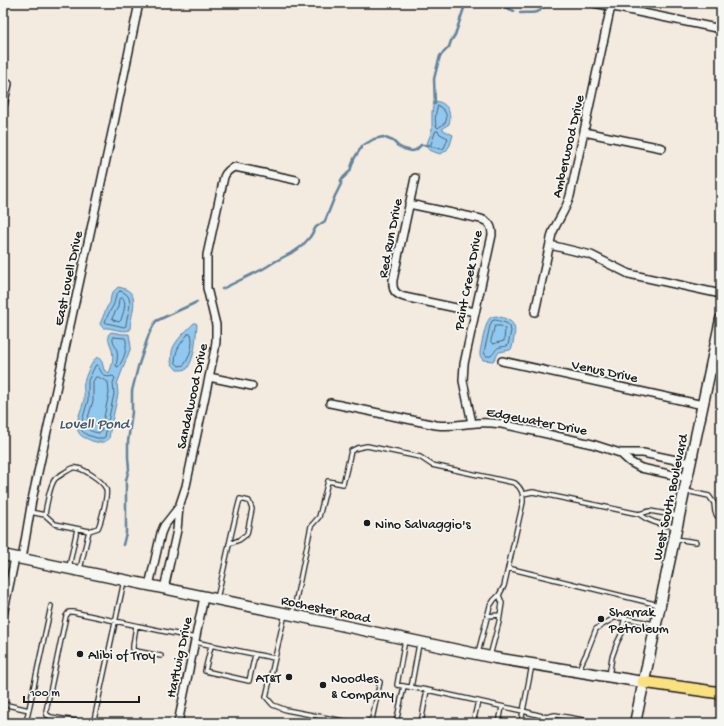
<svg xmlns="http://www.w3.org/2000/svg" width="724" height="726" font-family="'Gochi Hand',sans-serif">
<rect width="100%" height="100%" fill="#f3eae0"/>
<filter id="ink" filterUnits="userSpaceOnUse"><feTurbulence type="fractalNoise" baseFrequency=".025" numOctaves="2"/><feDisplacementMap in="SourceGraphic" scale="8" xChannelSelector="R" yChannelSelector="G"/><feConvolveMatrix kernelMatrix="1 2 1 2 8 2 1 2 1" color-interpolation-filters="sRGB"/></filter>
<g filter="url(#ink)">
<path fill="#91c8ef" stroke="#62839b" d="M434,101C447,102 452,112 449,124L443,128V130L453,135L450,145L446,151L440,154L429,150L426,146L430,136L432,129V112Z
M118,287C144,291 130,313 130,330C121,333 112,327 103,328L100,324L107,307L110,303L111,296L113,292Z
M496,316C519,321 516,328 512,348L510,350L499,352L496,357L493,361L483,360L480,356V352C481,346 486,321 490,318C492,316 493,317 496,316Z
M194,323H196L197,325C195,341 196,355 187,369L182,370H177L171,363C172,357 171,351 174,346C178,338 188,329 194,323Z
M111,332L123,334H129L131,347L117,384L118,394L110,431L109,439C104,443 99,443 92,441C88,439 81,437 79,433C73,424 82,410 84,400C85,393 82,386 85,379C87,372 92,362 97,357L99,358L102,362L104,370L109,373C112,366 114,358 112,350C111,345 108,341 108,335Z"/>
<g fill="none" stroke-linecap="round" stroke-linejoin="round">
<path stroke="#4b6170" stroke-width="1" d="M438,106C444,108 448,115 446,121C445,124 440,126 438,128L436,126C435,120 435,112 438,106Z
M436,131H438L440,134L448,138L444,148L441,149L432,147L431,145Z
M120,291C138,296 126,314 126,326L124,327L107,323L105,322C107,316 110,311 113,306C116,300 114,295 120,291Z
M121,298H123C127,304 123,313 121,320L119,322L113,320L112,318L118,307L119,299Z
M496,320L506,323L510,326L511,331L508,345L507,346C493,348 499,348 491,356H486L484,352L490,326L492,321Z
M495,326H501L505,329L504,341L493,344L491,342Z
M188,334H191C194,343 190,357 184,365L179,366L175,362C176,347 180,345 188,334Z
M113,337L125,338L126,340C127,349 124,360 118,367L116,366C117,361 118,356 117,351C116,346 112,342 113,337Z
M96,365H98C101,373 104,379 113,376L115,378L113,383L114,394L106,431L105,437L103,438H97L87,435L82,431L81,425L88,400V381Z
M96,377H98L108,382L109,393L101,432L99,433C93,432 87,431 86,424L93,401V382Z"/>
<path stroke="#62839b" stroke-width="2.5" d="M498,4L514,11
M520,13C533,12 539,16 546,3
M435,104L434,79L437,67L440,56L449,47L451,41L455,35L464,8L466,3
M222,289L263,269L276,261L295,251L302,246L310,237L316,227L325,221L335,196L341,184V180L350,171L354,159L362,146L374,139L383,137L393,141L398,146L404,149L412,151L416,150L421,145H429
M123,545L126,533V480L129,469L128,457V442L132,412V391L138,367L149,334L156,321L197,302"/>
<g stroke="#1c1c1c" stroke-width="6">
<path id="lane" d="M686,491L709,496L714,503L715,512L717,516L721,517
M523,494L533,492L639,514L650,511L678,516
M30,512L45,515C46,507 50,485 55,479C57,477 70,469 73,468C81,466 103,481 106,489C108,495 101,522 98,528L89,531L55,524L45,515
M639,514C651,523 660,524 675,527
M675,539L696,542
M69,567L77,529
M508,568L659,605
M80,569L89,531
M217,598C225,566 231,532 240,499L249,501L252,509L247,534L239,540L229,544
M285,614L266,697L273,705L286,710L354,723
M293,614L311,526L319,517L328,481L343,484L351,451L357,448L367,446L420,457L432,465L515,483C522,489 523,493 523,502L504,586L499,595L494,600L490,606L478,653
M487,616L500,615
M623,625L625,618
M136,626L133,646V649L136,651L161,656
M405,640L397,685L427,690L523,711L532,665
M195,642L274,658
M211,646L205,671L249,681L255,655
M490,656L499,622L502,603L499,595
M578,671L587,652L596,629L614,618H625L654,624
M609,676L612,657L617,643L622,633
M411,688L419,644
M3,704L29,710
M546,717L555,715L589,721L591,723
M26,723L51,606
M86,723L51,717L47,715L46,711L66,616L69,612H73L195,638
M92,723L94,720L124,581
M366,723L372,719L380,682
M396,723L404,686
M421,723L427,690
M473,723L478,701
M499,723L502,707
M521,723L523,711L546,717L544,723"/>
</g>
<g stroke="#1c1c1c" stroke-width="10">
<path id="street" d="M594,3L721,29
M3,106L8,84
M584,132L662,148
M415,178L393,280C392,290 395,294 404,297L475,312
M409,204L481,219C490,222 492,227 492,235L464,364L463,381L472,423
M550,245L591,255L629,274L721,294
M535,312L552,234C557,221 566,210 570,196L611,6
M502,361L703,405
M711,369L721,371
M209,377L252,386
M330,403L436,425C451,427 462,424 477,423C485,422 494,423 502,424L592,444L620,453
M687,478L641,468L630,462L620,453H643L690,463
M179,507L186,486L215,349L216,341V325L207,288V255L224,177C226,172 229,169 235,167L296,180
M22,559L32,500L114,123L139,3
M149,586L161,533L164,526L179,507L177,530L164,589
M3,615L15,558
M178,723L204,597"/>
</g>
<g stroke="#1c1c1c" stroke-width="13">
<path id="secondary" d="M3,555L293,615L495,658L643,682
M635,723L656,624L721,319"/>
</g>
<g stroke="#1c1c1c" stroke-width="14">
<path id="primary" d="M643,682L721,693"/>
</g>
<use href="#lane" stroke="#f6f6f2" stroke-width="3.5"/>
<use href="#street" stroke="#f6f6f2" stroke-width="7"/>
<use href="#secondary" stroke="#f6f6f2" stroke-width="10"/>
<use href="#primary" stroke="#fbe080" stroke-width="11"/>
</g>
</g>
<g fill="#1c1c1c" stroke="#f6f6f2" stroke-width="1.5">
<circle cx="367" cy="523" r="4"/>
<circle cx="601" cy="619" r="4"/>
<circle cx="80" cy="654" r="4"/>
<circle cx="289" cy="677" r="4"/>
<circle cx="323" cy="685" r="4"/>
</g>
<g text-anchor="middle" stroke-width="3.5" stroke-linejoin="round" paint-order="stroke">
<g font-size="14" fill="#1c1c1c" stroke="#f6f6f2">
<text transform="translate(567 146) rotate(-77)" y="5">Amberwood Drive</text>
<text transform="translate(389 238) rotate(-79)" y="5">Red Run Drive</text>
<text transform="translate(67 278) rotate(-78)" y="5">East Lovell Drive</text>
<text transform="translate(467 280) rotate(-79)" y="5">Paint Creek Drive</text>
<text transform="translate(605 370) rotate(12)" y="5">Venus Drive</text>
<text transform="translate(191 396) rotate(-78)" y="5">Sandalwood Drive</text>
<text transform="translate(537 420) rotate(11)" y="5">Edgewater Drive</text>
<text transform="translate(669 497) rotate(-78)" y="5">West South Boulevard</text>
<text transform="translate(326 608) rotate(12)" y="5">Rochester Road</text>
<text transform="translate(178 657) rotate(-78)" y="5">Hartwig Drive</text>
</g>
<g font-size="14" fill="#1c1c1c" stroke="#f6f6f2" text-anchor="start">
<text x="375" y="528">Nino Salvaggio's</text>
<text x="609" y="616">Sharrak<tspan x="609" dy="16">Petroleum</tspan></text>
<text x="88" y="659">Alibi of Troy</text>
<text x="281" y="682" text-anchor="end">AT&amp;T</text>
<text x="331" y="682">Noodles<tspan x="331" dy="16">&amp; Company</tspan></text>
</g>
<g font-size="15" font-style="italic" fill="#455866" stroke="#f6f6f2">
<text x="94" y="428">Lovell Pond</text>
</g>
</g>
<rect width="724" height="726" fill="none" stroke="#f6f6f2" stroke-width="16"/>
<rect x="8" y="8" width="708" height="710" fill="none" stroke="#1c1c1c" stroke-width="1.5" filter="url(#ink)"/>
<path d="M24 696v6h115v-6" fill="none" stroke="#1c1c1c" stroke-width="2"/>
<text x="30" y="696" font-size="12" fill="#1c1c1c" stroke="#f6f6f2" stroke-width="3" paint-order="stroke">100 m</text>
</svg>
